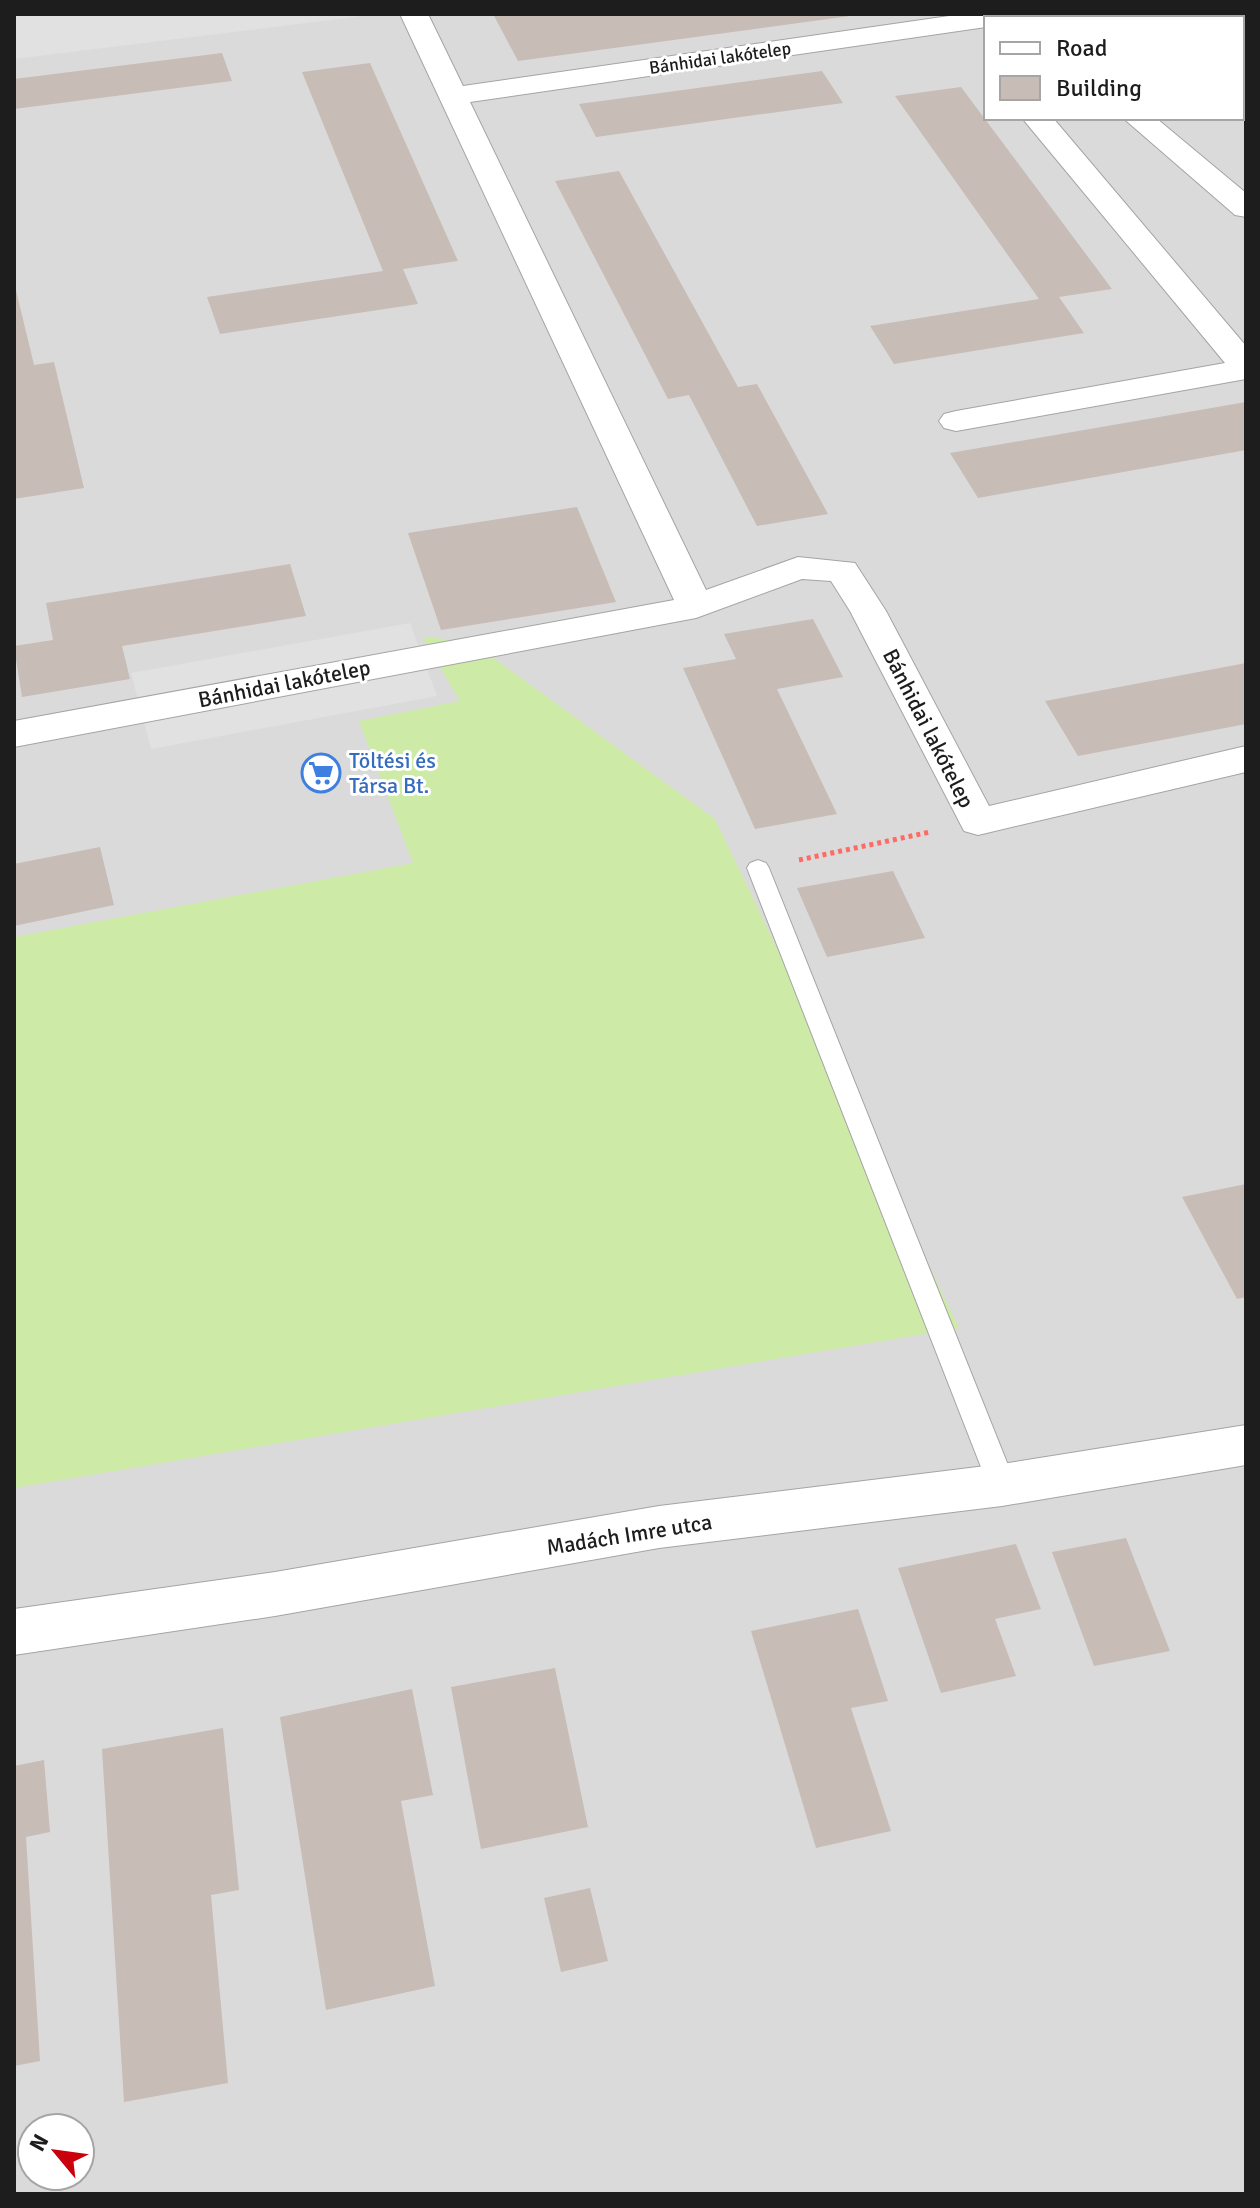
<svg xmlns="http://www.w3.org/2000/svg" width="1260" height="2208" font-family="Signika,sans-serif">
<rect width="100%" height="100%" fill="#efeae3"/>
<path fill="#dbdada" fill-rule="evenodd" d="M14,14H1246V2194H14ZM986,18H1242V118H986ZM32,2128H80V2176H32Z"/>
<path fill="#cdeba6" d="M422,637L470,641L715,819L959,1328L14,1488V937L413,863L359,721L460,701Z"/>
<path fill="#e1e1e1" d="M14,14H379L14,59Z
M410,623L437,696L151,749L131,673Z"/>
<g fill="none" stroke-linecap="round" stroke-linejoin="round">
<path fill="#a1d4de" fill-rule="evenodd" d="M1146,14H1158L1162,18H1150Z
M1242,98L1246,99V109L1242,108Z"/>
</g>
<path fill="#c7bcb6" d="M493,14H850V16L518,61Z
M222,53L232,81L14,109V79Z
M370,63L458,261L403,269L418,304L220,334L207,297L383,271L302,72Z
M822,71L843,103L596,137L579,104Z
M961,87L1112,289L1059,297L1084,333L894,364L870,326L1039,299L895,96Z
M619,171L738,387L757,384L828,514L757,526L689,395L668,399L555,181Z
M15,286L34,365L54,362L84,488L14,499Z
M1246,402V450L978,498L950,453Z
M577,507L616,602L441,630L408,533Z
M290,564L306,616L122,646L130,679L22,697L14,646L53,640L46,603Z
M813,619L843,677L777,689L837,814L755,829L683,668L736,659L724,634Z
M1246,663V724L1078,756L1045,701Z
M100,847L114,905L14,926V864Z
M893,871L925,938L827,957L797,888Z
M1246,1184V1297L1237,1299L1182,1197Z
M1126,1538L1170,1651L1094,1666L1052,1552Z
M1016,1544L1041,1609L995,1619L1016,1676L941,1693L898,1568Z
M858,1609L888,1701L851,1708L891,1831L816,1848L751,1631Z
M555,1668L588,1827L481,1849L451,1687Z
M412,1689L433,1795L401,1801L435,1986L326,2010L280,1717Z
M223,1728L239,1890L211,1895L228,2083L124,2102L102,1749Z
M44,1760L50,1832L26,1837L40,2061L14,2066V1766Z
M590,1888L608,1961L561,1972L544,1898Z"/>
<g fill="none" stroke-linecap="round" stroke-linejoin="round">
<g stroke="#a4a4a4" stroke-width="2">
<path id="service" d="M758,860L766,863L769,868L1016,1485L1012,1493L1002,1496L992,1493L988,1485L747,868L750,863Z"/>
</g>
<g stroke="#a4a4a4" stroke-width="2">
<path id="minor" d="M400,14H428L463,86L963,14H996L999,18H986V27L470,102L706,590L798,557L855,563L886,611L989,806L1246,746V772L978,835L964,831L850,611L831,581L802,579L696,618L14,747V721L674,600Z
M1022,118H1053L1246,346V379L956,431L944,428L939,421L944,414L956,411L1225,363Z
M1123,118H1156L1246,193V217L1235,215Z
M1246,1425V1465L1002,1506L659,1548L275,1616L14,1655V1609L275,1572L659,1506L1002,1464Z"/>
</g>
<path stroke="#fe6a64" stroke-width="5" stroke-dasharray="4 4" stroke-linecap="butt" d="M799,860L930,832"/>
<use href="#service" fill="#fff" fill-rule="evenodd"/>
<use href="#minor" fill="#fff" fill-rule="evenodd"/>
</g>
<defs>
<g id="supermarket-ring" transform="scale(2)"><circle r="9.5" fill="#fff" stroke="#3f7fe0" stroke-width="1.5"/><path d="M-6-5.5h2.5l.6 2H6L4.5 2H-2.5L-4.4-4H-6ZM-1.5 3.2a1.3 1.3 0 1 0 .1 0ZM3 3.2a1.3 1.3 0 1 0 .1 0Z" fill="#3f7fe0"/></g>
</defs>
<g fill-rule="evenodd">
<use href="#supermarket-ring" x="321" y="773"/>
</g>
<g text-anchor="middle" stroke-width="6" stroke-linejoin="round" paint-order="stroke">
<g font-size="18" fill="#1d1d1d" stroke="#fff">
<text transform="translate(720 58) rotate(-8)" y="6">Bánhidai lakótelep</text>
</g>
<g font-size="22" fill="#1d1d1d" stroke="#fff">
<text transform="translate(284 683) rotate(-11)" y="8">Bánhidai lakótelep</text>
<text transform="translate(929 728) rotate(63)" y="8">Bánhidai lakótelep</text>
<text transform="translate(629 1534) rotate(-9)" y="8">Madách Imre utca</text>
</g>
<g font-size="22" fill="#366cbe" stroke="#fff" text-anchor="start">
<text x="349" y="768">Töltési és<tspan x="349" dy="25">Társa Bt.</tspan></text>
</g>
</g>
<rect width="1260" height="2208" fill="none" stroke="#1d1d1d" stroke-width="32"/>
<rect x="984" y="16" width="260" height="104" fill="#ffffff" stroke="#a5a5a5" stroke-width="2"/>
<rect x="1000" y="42" width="40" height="12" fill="#ffffff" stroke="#a5a5a5" stroke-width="2"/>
<text x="1056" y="56" font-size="24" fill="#1d1d1d">Road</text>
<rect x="1000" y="76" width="40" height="24" fill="#c7bcb6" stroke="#a5a5a5" stroke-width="2"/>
<text x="1056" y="96" font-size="24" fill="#1d1d1d">Building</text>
<g transform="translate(56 2152) rotate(299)"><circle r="38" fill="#ffffff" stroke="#a5a5a5" stroke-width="2"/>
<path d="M0-6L14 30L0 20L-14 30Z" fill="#cb000d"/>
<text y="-12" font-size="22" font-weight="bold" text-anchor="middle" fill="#1d1d1d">N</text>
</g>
</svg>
